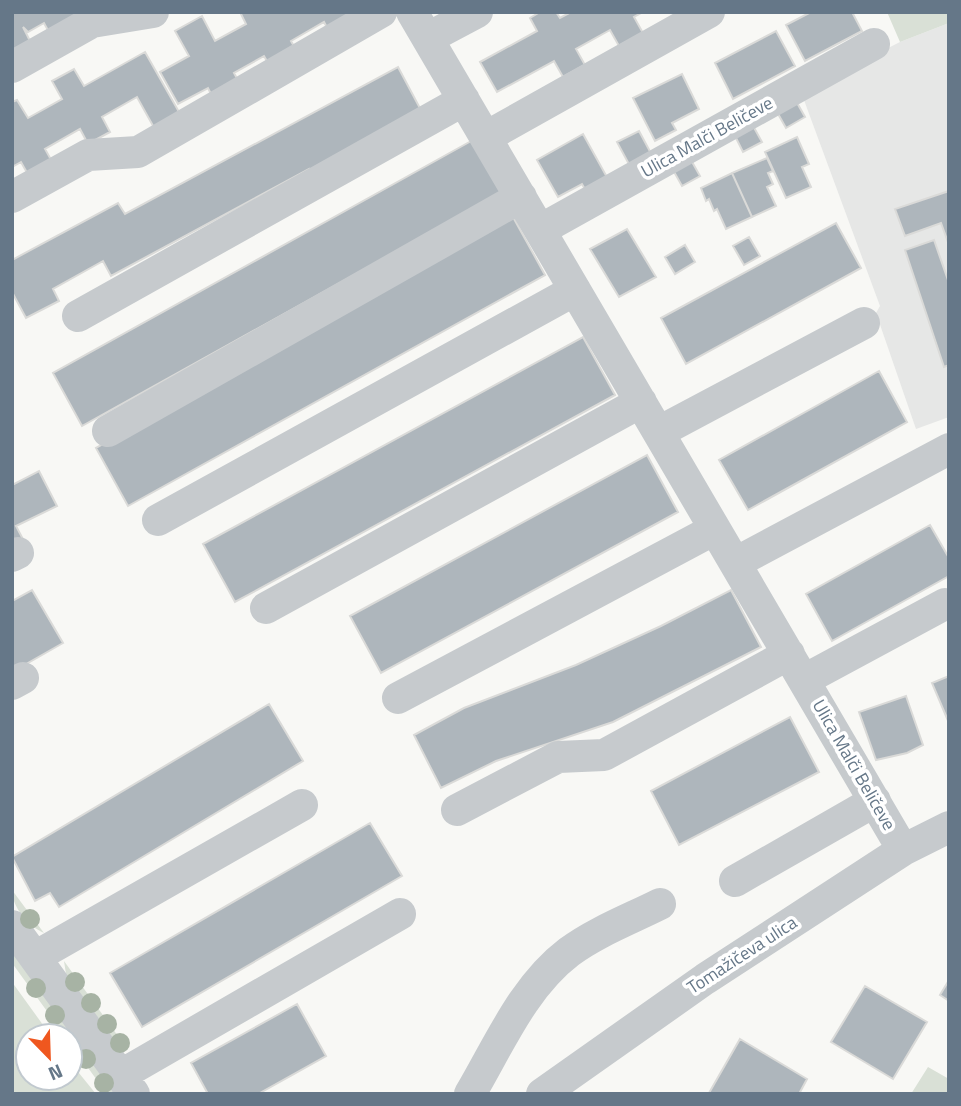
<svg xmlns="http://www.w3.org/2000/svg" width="961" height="1106" font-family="'Titillium Web',sans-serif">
<rect width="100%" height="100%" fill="#f8f8f5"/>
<path fill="#e6e7e6" d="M949,23V417L916,429L876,313L880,306L801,92L900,42Z"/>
<path fill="#d9e0d6" d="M887,12H949V23L900,42Z
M12,890L44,933C28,926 12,907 12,890Z
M12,950L116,1094H107L70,1043V1036H65L12,963Z
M64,961L128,1050L116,1045L66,974Z
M12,982L51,1036H28V1078H70V1062L96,1094H12Z
M928,1067L949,1079V1094H911Z"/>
<path fill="#aeb6bc" stroke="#dadad8" stroke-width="2" d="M12,12H83L50,34L44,23L28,32L23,27L31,43L12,53Z
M240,12H351L331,35L324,22L291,41L298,53L271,68L264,56L234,73L240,84L213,98L208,88L178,104L160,72L189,56L175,31L202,16L215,41L246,24Z
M540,12H556L560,18L571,12H643L634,17L643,33L619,46L610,30L576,49L585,65L563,77L554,61L497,92L480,62L537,31L530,18Z
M811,12H852L862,31L805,61L786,25Z
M776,31L795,66L733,99L715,63Z
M145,52L183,119L157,133L137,97L102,117L110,132L88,144L80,129L45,149L54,165L30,178L21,162L12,167V102L17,100L28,118L62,99L52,81L74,69L84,86Z
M398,67L422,112L310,173L309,169L111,276L103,261L53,289L59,301L26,318L12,292V260L118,203L125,214Z
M682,74L699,109L672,123L676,130L655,141L633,98Z
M796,101L805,117L786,128L777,112Z
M752,124L762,142L743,152L734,134Z
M639,131L653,157L631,168L617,142Z
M583,134L608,179L586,191L582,184L558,197L537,160Z
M797,137L809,164L802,167L811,187L786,198L765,152Z
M473,140L502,193L82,426L53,373Z
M767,158L773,171L768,173L773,184L767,187L776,206L752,217L732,173Z
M691,160L700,176L682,186L673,170Z
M732,173L752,217L726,229L717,209L714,211L709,199L706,201L701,188Z
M949,191V245L941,223L905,236L895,209Z
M513,217L545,275L128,506L96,448Z
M836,223L861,268L686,364L661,318Z
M627,229L656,277L619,297L590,249Z
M749,237L760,256L744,265L733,246Z
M934,240L949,283V365L944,367L905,250Z
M685,245L695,262L675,274L665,257Z
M583,337L615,395L235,602L203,544Z
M879,371L907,422L748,510L719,460Z
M647,455L678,512L381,673L350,616Z
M39,471L57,506L16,526L25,543L12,550V485Z
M930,525L949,558V576L832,641L806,594Z
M32,590L63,643L12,672V601Z
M731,590L761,647L613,722L496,761L441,788L414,735L464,708L576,665L661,626Z
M949,676V723L932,683Z
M906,696L923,745L907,753L876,760L859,712Z
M269,704L303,761L59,907L50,893L35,901L12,857Z
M790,717L819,772L679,845L651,791Z
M370,823L402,876L142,1027L110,973Z
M949,980V1001L940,995Z
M865,986L927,1022L893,1079L831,1042Z
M297,1004L326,1056L258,1094H208L191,1063Z
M740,1039L807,1079L799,1094L709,1093Z"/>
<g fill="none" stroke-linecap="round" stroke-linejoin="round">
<path stroke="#c6cacd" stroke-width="32" d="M412,12L903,850
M428,38L477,12
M12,67L92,22L153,12
M486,137L709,12
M12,197L88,155L138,152L381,12
M540,230L874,44
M78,316L464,100
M108,431L521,197
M659,432L864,323
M158,520L575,290
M12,556L18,553
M735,563L949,449
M266,608L641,402
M804,680L945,604
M12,684L23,678
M398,698L715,529
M457,810L558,757L604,755L789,654
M735,881L875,801
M12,926L134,1094
M35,957L302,805
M121,1075L400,914
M470,1094C499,1045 523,987 569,952C596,932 630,919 660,904
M542,1094L705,979L903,850L949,827"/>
</g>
<g fill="#a7b3a4">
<circle cx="30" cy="919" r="10"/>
<circle cx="75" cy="982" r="10"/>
<circle cx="36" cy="988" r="10"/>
<circle cx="91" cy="1003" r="10"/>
<circle cx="55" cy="1015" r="10"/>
<circle cx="107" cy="1024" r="10"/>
<circle cx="120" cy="1043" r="10"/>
<circle cx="86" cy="1059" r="10"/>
<circle cx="104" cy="1083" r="10"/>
</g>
<g text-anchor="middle" stroke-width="7" stroke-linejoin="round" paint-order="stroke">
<g font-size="18" fill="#657788" stroke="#fff">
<text transform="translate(707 137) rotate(-29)" y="6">Ulica Malči Beličeve</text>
<text transform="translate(854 765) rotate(60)" y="6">Ulica Malči Beličeve</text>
<text transform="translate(742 955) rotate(-33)" y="6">Tomažičeva ulica</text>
</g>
</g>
<rect width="961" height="1106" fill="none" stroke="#657788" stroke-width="28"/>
<g transform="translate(49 1057) rotate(157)"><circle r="33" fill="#ffffff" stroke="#c1c9cf" stroke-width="2"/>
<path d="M0-5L12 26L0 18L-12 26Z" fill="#ef571f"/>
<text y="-10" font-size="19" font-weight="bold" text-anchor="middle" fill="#657788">N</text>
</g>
</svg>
